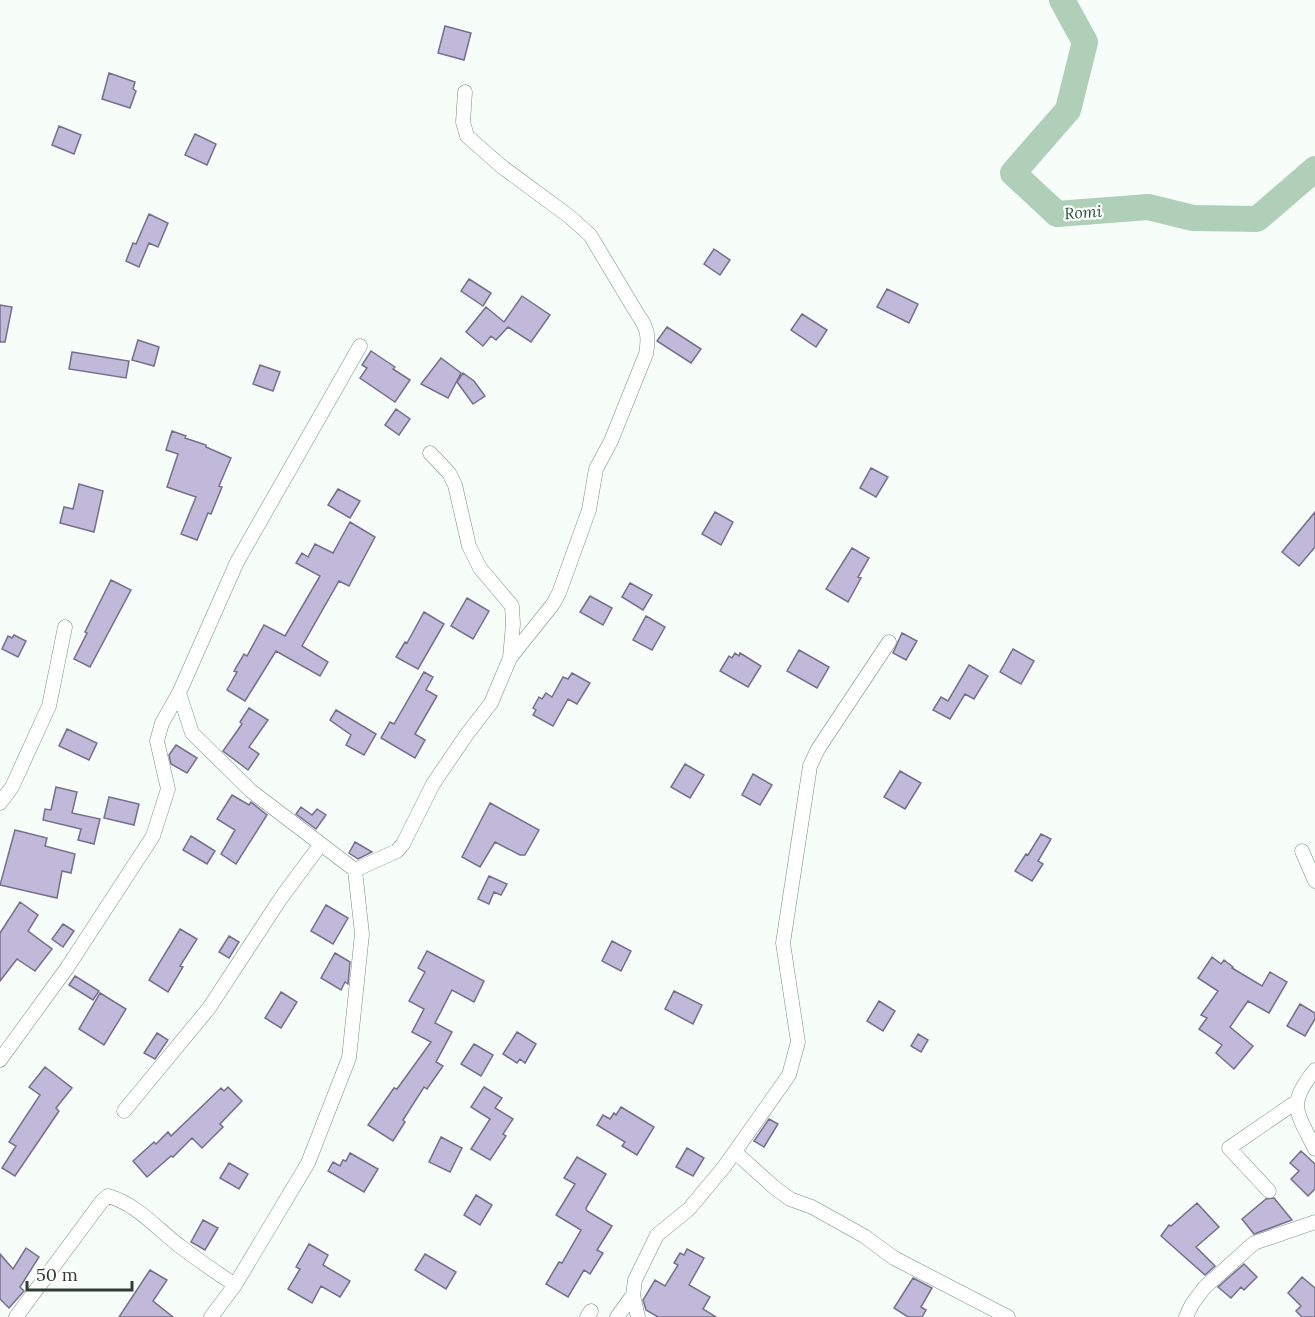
<svg xmlns="http://www.w3.org/2000/svg" width="1315" height="1317" font-family="Lora,serif">
<rect width="100%" height="100%" fill="#f7fdf9"/>
<g fill="none" stroke-linecap="round" stroke-linejoin="round">
<path stroke="#afcfb9" stroke-width="26" d="M1062,0L1085,42L1068,110L1013,173L1057,214L1148,207L1193,218L1257,219L1315,169"/>
</g>
<path fill="#c0b9da" stroke="#756f8c" stroke-width="1.5" d="M445,26L471,33L464,60L438,53Z
M109,73L135,82L133,89L136,91L130,108L102,99Z
M59,126L81,135L74,154L52,145Z
M195,134L216,144L207,165L185,155Z
M149,214L168,223L158,247L149,243L139,267L126,261L133,243L136,244Z
M714,249L730,260L720,275L704,264Z
M469,279L491,293L483,306L461,291Z
M887,289L918,304L909,323L877,307Z
M522,296L550,315L531,342L508,327L496,340L491,336L483,346L466,332L486,307L504,322Z
M0,305L12,307L5,342H0Z
M802,314L827,330L816,347L791,330Z
M667,327L701,349L691,363L657,341Z
M138,340L159,347L154,366L132,360Z
M371,351L395,367L393,369L410,380L395,402L360,378L367,368L362,365Z
M72,352L129,361L126,378L69,369Z
M441,358L461,373L448,398L421,384Z
M260,365L280,372L273,391L253,384Z
M463,373L474,381L485,396L473,404L457,382Z
M396,409L410,419L399,435L385,425Z
M172,431L186,436L185,438L206,445V447L231,458L219,486L222,487L211,514L208,513L197,540L181,534L196,497L167,487L178,454L166,450Z
M871,468L888,477L876,497L860,488Z
M79,484L103,491L94,532L60,523L64,507L73,509Z
M338,489L360,501L350,518L328,505Z
M715,512L733,522L721,545L702,534Z
M1315,512V547L1299,566L1282,552Z
M350,522L375,537L349,586L339,581L302,646L328,662L320,676L276,651L245,701L227,690L237,672L234,671L244,654L247,656L264,625L285,636L320,576L296,563L302,553L308,557L315,544L333,553Z
M852,548L869,558L858,577L861,578L848,602L826,589Z
M111,580L131,590L90,667L74,659L87,633L85,632Z
M630,583L652,595L643,610L622,597Z
M590,596L612,608L603,625L580,612Z
M467,598L489,611L473,639L451,626Z
M424,612L444,624L418,669L396,657L405,642L407,643Z
M646,616L665,627L652,650L633,640Z
M902,633L917,641L906,660L893,653Z
M14,635L26,641L18,657L2,649L8,636L12,638Z
M1013,649L1034,661L1021,684L1000,672Z
M799,650L829,667L817,688L787,671Z
M735,653L739,656L740,653L761,666L748,687L720,671L729,656L732,658Z
M969,665L988,676L974,699L965,694L950,719L933,710L941,697L948,701Z
M424,672L433,677L426,690L437,696L415,734L425,740L415,758L381,738L390,722L394,724Z
M572,673L590,683L577,704L568,699L553,726L533,715L536,710L533,708L539,697L542,699L546,693L552,697L563,677L568,679Z
M249,708L268,720L249,747L259,754L248,770L223,751L242,724L240,722Z
M336,710L376,734L364,755L346,745L351,735L330,720Z
M67,729L97,743L89,760L59,746Z
M176,745L197,758L187,773L171,764L169,755Z
M685,764L704,775L690,798L671,787Z
M900,771L921,783L905,809L884,797Z
M753,774L772,785L760,805L742,795Z
M56,787L77,792L72,813L100,819L94,844L78,840L81,829L43,820L45,809L51,810Z
M232,795L249,805L251,802L267,815L236,864L221,854L235,830L217,819Z
M109,797L139,804L134,825L104,818Z
M490,803L539,830L525,855H520L495,842L480,867L462,857Z
M301,807L312,815L317,809L326,815L316,829L296,814Z
M15,830L47,838L45,846L75,854L71,873L62,871L57,898L0,885Z
M1041,834L1051,839L1038,861L1043,864L1032,881L1015,871L1026,854L1028,855Z
M191,836L215,851L207,864L183,850Z
M355,842L372,852L358,859L349,853Z
M489,876L507,884L501,895L494,892L489,904L478,899Z
M20,902L38,915L28,931L52,949L35,971L17,959L0,981V933Z
M326,905L348,918L333,944L311,931Z
M63,924L74,931L63,947L52,939Z
M180,929L197,939L180,966L183,967L168,992L149,980Z
M229,936L239,942L229,958L219,952Z
M612,941L631,951L621,971L602,961Z
M427,951L484,981L474,1002L452,990L435,1023L452,1032L436,1062L443,1066L427,1089L424,1087L403,1120L405,1122L393,1141L368,1125L394,1088L397,1089L431,1042L412,1032L424,1009L409,1001L425,972L418,968Z
M335,953L350,962L348,984L345,982L341,990L321,978Z
M1212,957L1221,964L1224,960L1233,967L1232,968L1262,986L1270,972L1287,982L1269,1013L1248,1001L1230,1027L1253,1046L1234,1069L1216,1053L1222,1045L1199,1029L1207,1018L1201,1015L1218,991L1198,978Z
M75,976L99,991L93,1000L69,985Z
M674,991L702,1005L693,1024L665,1009Z
M281,992L297,1002L281,1028L265,1018Z
M100,993L126,1009L104,1045L79,1029Z
M879,1001L895,1011L883,1031L867,1021Z
M1300,1004L1315,1013V1019L1305,1036L1287,1026Z
M517,1032L536,1044L525,1063L520,1059L517,1063L503,1054Z
M157,1033L168,1040L155,1059L144,1053Z
M918,1034L928,1040L921,1052L911,1046Z
M474,1044L493,1055L481,1076L461,1064Z
M45,1067L72,1088L56,1108L59,1111L15,1176L2,1168L16,1146L9,1142L40,1095L29,1087Z
M228,1087L242,1101L220,1124L223,1127L202,1148L192,1138L173,1157L171,1156L147,1177L133,1161L154,1142L156,1144L168,1132L171,1136L221,1088L224,1091Z
M484,1087L502,1098L495,1108L513,1119L503,1134L506,1136L490,1160L471,1149L490,1119L471,1107Z
M621,1107L654,1127L637,1155L622,1146L625,1142L597,1125L603,1115L610,1119L614,1113L616,1115Z
M769,1119L778,1124L764,1147L754,1141Z
M441,1137L462,1148L450,1172L429,1162Z
M687,1148L704,1158L693,1176L676,1167Z
M1301,1151L1315,1164V1189L1308,1196L1291,1179L1299,1171L1290,1163Z
M350,1153L378,1169L364,1192L328,1171L333,1162L340,1166L343,1160L346,1161Z
M577,1157L606,1174L586,1208L587,1211L612,1226L597,1250L603,1253L590,1274L584,1270L568,1297L546,1284L559,1262L562,1263L581,1230L556,1215L575,1184L564,1178Z
M229,1163L248,1174L239,1189L220,1178Z
M476,1195L492,1205L480,1225L464,1215Z
M1274,1198L1292,1220L1254,1234L1242,1219L1266,1199Z
M1197,1203L1219,1227L1196,1247L1215,1266L1205,1275L1161,1236L1169,1225L1171,1226Z
M203,1220L218,1228L205,1250L191,1242Z
M309,1244L328,1255L323,1265L350,1281L340,1297L321,1286L312,1303L288,1289L300,1269L296,1267Z
M26,1248L39,1257L20,1287L24,1291L9,1308L0,1299V1254L13,1269Z
M687,1249L704,1258L689,1285L710,1297L703,1309L716,1317H658L646,1310L643,1300L655,1280L665,1286L678,1265L674,1263L680,1253L684,1255Z
M425,1254L456,1272L446,1289L415,1270Z
M1244,1264L1257,1277L1244,1290L1241,1287L1231,1298L1218,1287Z
M150,1270L167,1280L153,1301L173,1317H119Z
M1302,1277L1315,1288V1317H1302L1296,1311L1301,1306L1288,1293Z
M913,1278L932,1288L921,1307L926,1310L922,1317H908L894,1308Z"/>
<g fill="none" stroke-linecap="round" stroke-linejoin="round">
<g stroke="#72907c" stroke-width="15">
<path id="minor" d="M465,92L463,122L467,136L501,166L570,217L590,235L638,315C648,328 649,338 646,354L611,441L596,469L589,510L559,593L553,604L510,658
M179,693L192,733L251,791L355,870L362,934L349,1058L308,1163L235,1285L211,1317
M0,803L12,787L49,706L65,627
M1302,851L1315,881
M355,870L397,851L403,844L433,784L467,734L491,703L510,658L513,624L512,606L480,568L469,546L455,485L449,473L430,453
M0,1060L67,968L153,836L168,789L157,741L162,723L179,693L237,562L360,346
M1315,1070C1286,1105 1297,1112 1315,1149
M124,1111L209,1008L281,898L321,844
M735,1152L775,1188L790,1199L812,1207L864,1236L894,1258L1008,1317
M1269,1191L1229,1148L1296,1102
M16,1317L102,1201L108,1196C137,1204 158,1230 181,1247C198,1260 217,1273 235,1285
M587,1317L591,1311
M617,1317L633,1295
M638,1317L633,1295L635,1280L657,1235L689,1209L724,1167L789,1075L798,1042L783,943L810,766L818,749L889,642
M1186,1317L1192,1304L1205,1287L1254,1243L1315,1222"/>
</g>
<use href="#minor" stroke="#fff" stroke-width="14"/>
</g>
<g text-anchor="middle" stroke-width="4.5" stroke-linejoin="round" paint-order="stroke">
<g font-size="16" font-style="italic" fill="#1f5334" stroke="#fff">
<text transform="translate(1083 212) rotate(-4)" y="6">Romi</text>
</g>
</g>
<path d="M27 1281v9h105v-9" fill="none" stroke="#303d34" stroke-width="3"/>
<text x="36" y="1281" font-size="18" fill="#303d34" stroke="#ffffff" stroke-width="4.5" paint-order="stroke">50 m</text>
</svg>
